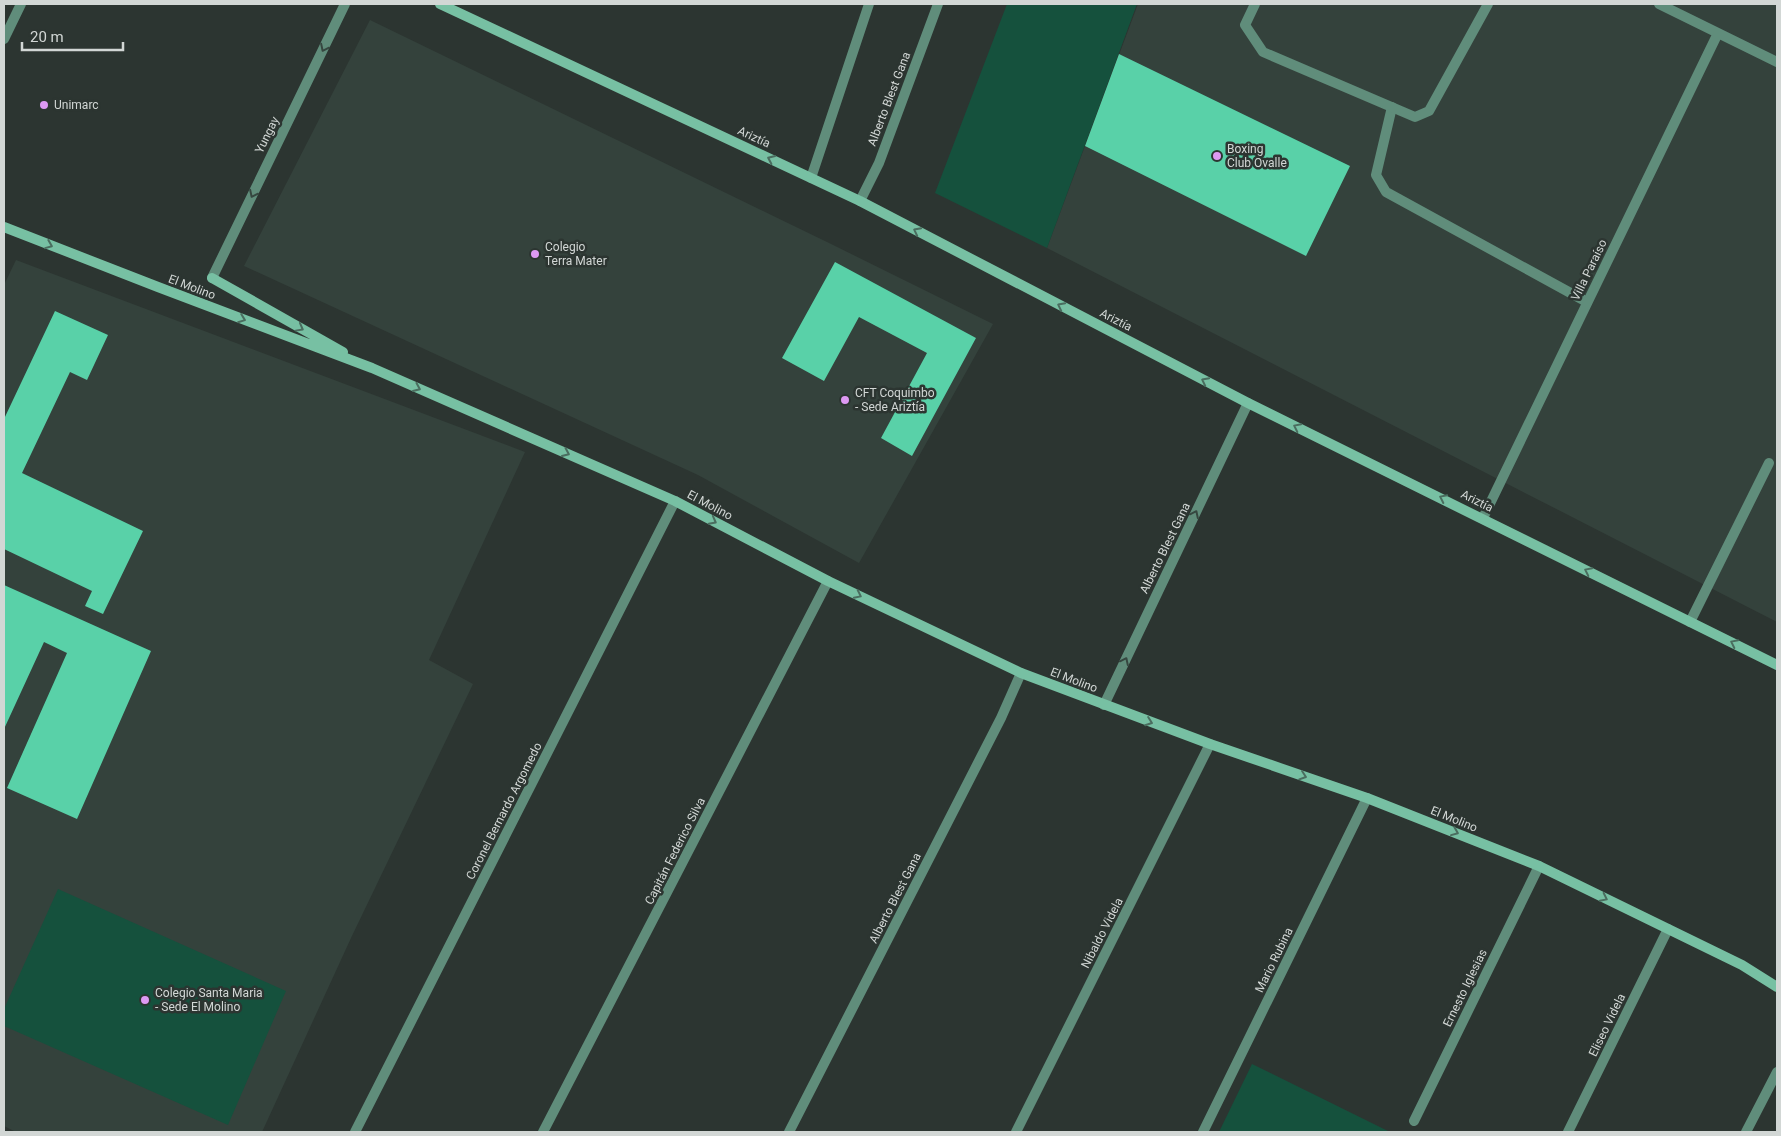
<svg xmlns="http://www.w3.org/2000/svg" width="1781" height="1136" font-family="Roboto,sans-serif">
<rect width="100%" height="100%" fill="#2c3531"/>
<path fill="#34423c" d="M1138,4H1777V622L1047,248Z
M370,20L827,242L993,324L859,563L698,475L244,266Z
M16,260L525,452L429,660L473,684L351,938L262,1132H16L4,1126V285Z"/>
<path fill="#15513d" d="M1007,4H1137L1047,248L935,193Z
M58,889L286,991L228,1125L4,1026V1009Z
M1252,1064L1390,1132H1219Z"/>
<path fill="#59d1a8" d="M1119,54L1350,166L1306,256L1085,146Z
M835,262L976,338L912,456L881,438L927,353L859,317L824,381L782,358Z
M55,311L108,335L87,380L70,372L22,473L143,531L103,614L85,606L92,591L4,549V419Z
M4,585L151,651L77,819L7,788L67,653L44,642L4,729Z"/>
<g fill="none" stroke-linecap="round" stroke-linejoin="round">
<path stroke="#608d7b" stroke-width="10" d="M4,39L21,4
M1392,107L1376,175L1386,192L1587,302
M811,178L869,4
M1690,622L1769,463"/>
<path stroke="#608d7b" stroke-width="10" d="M1255,4L1245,25L1263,52L1415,117L1429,111L1488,4
M1659,4L1777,62
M1483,518L1718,33
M1414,1121L1539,866
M355,1132L675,501
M543,1132L828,581
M1016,1132L1210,744
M1203,1132L1367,798
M1568,1132L1668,929
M1746,1132L1777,1072"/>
<path stroke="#608d7b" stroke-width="10" d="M860,201L879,163L938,4
M212,278L345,4
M1104,705L1248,403
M789,1132L1001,718L1021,673"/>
<path stroke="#77c0a3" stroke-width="10" d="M440,4L860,201L1248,403L1777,665
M4,227L158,287L372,368L675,501L828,581L1021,673L1210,744L1367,798L1539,866L1742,965L1777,987
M212,278L343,352"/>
</g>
<defs><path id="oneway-chevron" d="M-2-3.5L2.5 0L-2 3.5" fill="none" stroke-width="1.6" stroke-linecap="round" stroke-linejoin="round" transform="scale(1.25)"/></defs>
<g stroke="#364740">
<use href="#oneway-chevron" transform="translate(324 48) rotate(116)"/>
<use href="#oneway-chevron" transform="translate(253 194) rotate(116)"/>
<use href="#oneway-chevron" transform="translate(1195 514) rotate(-64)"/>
<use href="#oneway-chevron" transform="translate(1125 661) rotate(-64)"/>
</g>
<g stroke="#4a6d5f">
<use href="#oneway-chevron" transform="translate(771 159) rotate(-155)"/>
<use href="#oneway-chevron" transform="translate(917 231) rotate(-153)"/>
<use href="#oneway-chevron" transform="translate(49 245) rotate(22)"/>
<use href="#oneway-chevron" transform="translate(1061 306) rotate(-153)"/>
<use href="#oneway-chevron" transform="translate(242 319) rotate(21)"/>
<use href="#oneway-chevron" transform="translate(300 328) rotate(29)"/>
<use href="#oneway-chevron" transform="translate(1205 381) rotate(-153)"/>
<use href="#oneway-chevron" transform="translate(417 388) rotate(24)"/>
<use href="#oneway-chevron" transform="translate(1297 427) rotate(-154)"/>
<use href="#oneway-chevron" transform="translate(566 453) rotate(24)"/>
<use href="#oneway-chevron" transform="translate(1443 498) rotate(-154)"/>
<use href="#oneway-chevron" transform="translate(713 521) rotate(28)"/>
<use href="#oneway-chevron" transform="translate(1588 571) rotate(-154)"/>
<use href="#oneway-chevron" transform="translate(858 595) rotate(26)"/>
<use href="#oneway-chevron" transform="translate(1734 643) rotate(-154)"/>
<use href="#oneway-chevron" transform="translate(1149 722) rotate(20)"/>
<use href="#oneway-chevron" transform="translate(1303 776) rotate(19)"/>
<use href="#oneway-chevron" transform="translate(1455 832) rotate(22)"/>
<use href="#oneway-chevron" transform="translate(1604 898) rotate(26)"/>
</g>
<g fill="#dd99f3" stroke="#2c3531" stroke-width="2">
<circle cx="44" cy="105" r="5"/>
<circle cx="1217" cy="156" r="5"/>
<circle cx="535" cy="254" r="5"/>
<circle cx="845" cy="400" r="5"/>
<circle cx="145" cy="1000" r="5"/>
</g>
<g text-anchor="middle" stroke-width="5" stroke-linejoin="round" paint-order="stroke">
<g font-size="12" fill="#d2d7d5" stroke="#2c3531">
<text transform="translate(889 99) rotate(-69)" y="4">Alberto Blest Gana</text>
<text transform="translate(267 135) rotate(-64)" y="4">Yungay</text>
<text transform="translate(754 137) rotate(25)" y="4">Ariztía</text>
<text transform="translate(1589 270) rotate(-64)" y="4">Villa Paraíso</text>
<text transform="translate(192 287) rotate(21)" y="4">El Molino</text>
<text transform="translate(1116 320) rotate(27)" y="4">Ariztía</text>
<text transform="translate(1477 501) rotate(26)" y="4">Ariztía</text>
<text transform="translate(710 505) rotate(28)" y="4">El Molino</text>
<text transform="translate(1165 548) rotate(-64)" y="4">Alberto Blest Gana</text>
<text transform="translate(1074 680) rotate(21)" y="4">El Molino</text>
<text transform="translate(504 811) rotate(-63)" y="4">Coronel Bernardo Argomedo</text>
<text transform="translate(1454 819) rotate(22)" y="4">El Molino</text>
<text transform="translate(675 851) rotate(-63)" y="4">Capitán Federico Silva</text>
<text transform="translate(895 898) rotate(-63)" y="4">Alberto Blest Gana</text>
<text transform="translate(1102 933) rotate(-63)" y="4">Nibaldo Videla</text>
<text transform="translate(1274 960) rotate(-64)" y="4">Mario Rubina</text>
<text transform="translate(1465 988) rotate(-64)" y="4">Ernesto Iglesias</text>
<text transform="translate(1607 1025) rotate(-64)" y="4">Eliseo Videla</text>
</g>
<g font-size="12" fill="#d2d7d5" stroke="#2c3531" text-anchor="start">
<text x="54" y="109">Unimarc</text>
<text x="1227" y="153">Boxing<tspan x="1227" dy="14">Club Ovalle</tspan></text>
<text x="545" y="251">Colegio<tspan x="545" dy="14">Terra Mater</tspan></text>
<text x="855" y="397">CFT Coquimbo<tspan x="855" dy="14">- Sede Ariztía</tspan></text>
<text x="155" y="997">Colegio Santa Maria<tspan x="155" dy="14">- Sede El Molino</tspan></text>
</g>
</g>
<rect width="1781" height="1136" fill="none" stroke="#d2d7d5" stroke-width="10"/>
<path d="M22 42v8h101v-8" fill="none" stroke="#d2d7d5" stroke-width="2.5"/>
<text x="30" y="42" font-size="15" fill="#d2d7d5" stroke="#2c3531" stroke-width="4" paint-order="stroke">20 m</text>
</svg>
